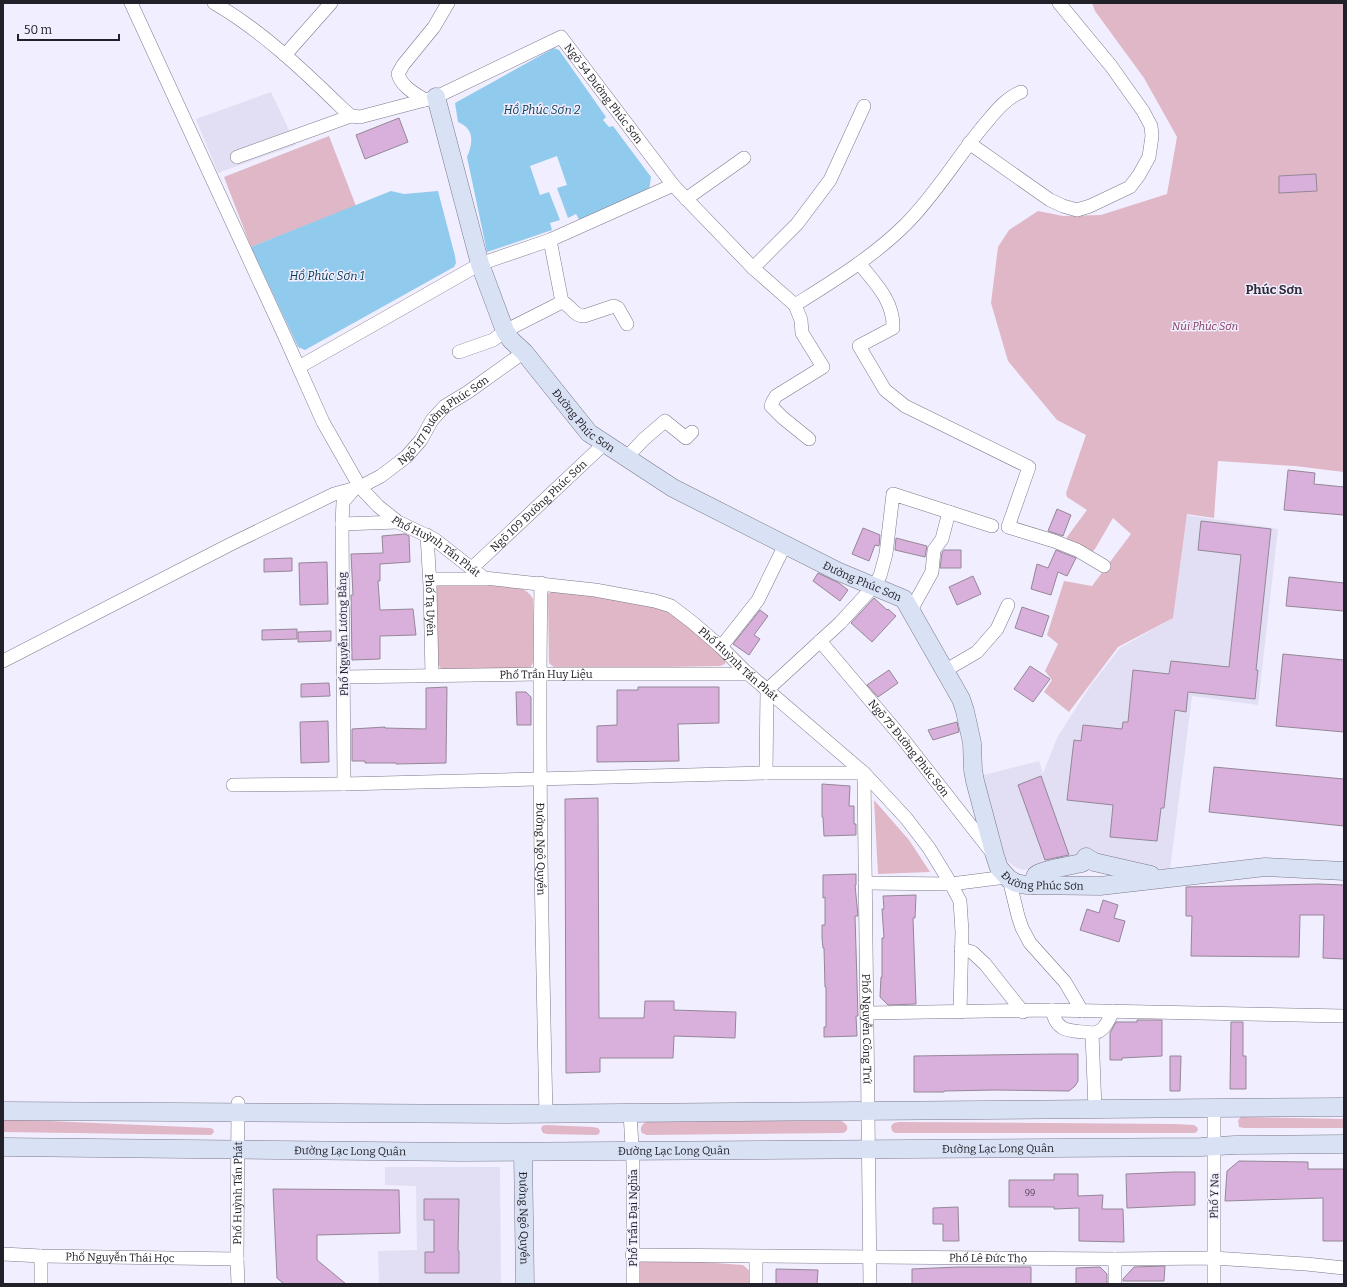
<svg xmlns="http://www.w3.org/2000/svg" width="1347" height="1287" font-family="Bitter,serif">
<rect width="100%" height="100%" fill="#f1eeff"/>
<path fill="#e2def4" d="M271,92L296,145L218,173L196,119Z
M1187,515L1278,529L1258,705L1192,696L1170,870L1099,860L1023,870L1015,867L1003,858L980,776L1039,761L1043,773L1058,736L1091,685L1120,648L1173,618Z
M385,1167H500L501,1284H379L378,1251L417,1250L416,1186L385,1185Z"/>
<path fill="#dfb7c6" d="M1092,3H1344V472L1295,466L1218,461L1214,518L1187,514L1173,618L1118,647L1069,712L1044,692L1052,680L1045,671L1058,644L1047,635L1064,581L1092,586L1131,534L1113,518L1095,549L1092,552L1067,541V537L1087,510L1067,497L1066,493L1086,435L1057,420L1008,361L991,303L998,247L1009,230L1038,211L1063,216L1101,215L1167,194L1177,137L1144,78L1095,11Z
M329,136L356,206L251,247L224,177Z
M476,581C492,583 525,582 533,599L534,661L529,670H442L436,662L435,586Z
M556,589L660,608L671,613L726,658L725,664L720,666L556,669L549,663L548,594Z
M874,800L909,840L930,872L878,874Z
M1241,1117L1344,1119V1128H1244L1239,1127L1238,1120Z
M3,1119L210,1128L213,1129L214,1132L211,1135L3,1132Z
M647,1121H841C846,1123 850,1128 845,1132L843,1133L647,1135L642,1133C639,1128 642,1124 647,1121Z
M899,1122L1174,1124L1194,1125L1197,1127L1198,1130L1195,1133H895L892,1131L891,1126L894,1123Z
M546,1125L592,1127L598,1128L600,1131L599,1134L596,1135L547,1134L543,1133L541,1129L542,1126Z
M645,1258L743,1265L752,1273L753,1284H636L635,1266Z"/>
<path fill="#90caec" d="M554,48L559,50L606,117L603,120L609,127L613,126L651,177L649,191L580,221L576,214L568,218L557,188L567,185L557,156L530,166L540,195L549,192L560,220L550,223L552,230L487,252L467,157C473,143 475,129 458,122L455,103Z
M391,191L404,194L438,191L455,256L456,263L454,267L305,350L298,347L251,247Z"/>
<path fill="#d9b0dc" stroke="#958796" d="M399,118L408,142L365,159L356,135Z
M1316,174L1317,191L1279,193V176Z
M1288,470L1315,473L1314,484L1344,487V515L1284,510Z
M1057,509L1071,515L1063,536L1048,531Z
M1201,521L1271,529L1256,670H1258L1255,699L1188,692L1186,712L1175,710L1164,808H1161L1157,841L1110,837L1113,805L1067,800L1074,740L1081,741L1083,725L1122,729L1123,722H1128L1133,670L1169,674L1171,661L1229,667L1241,555L1198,550Z
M863,528L880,535L879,546L875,545L869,561L852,554Z
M405,534L409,536L410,562L380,564V581H378L380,610L413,609L416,635L380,636V659L352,660L351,595H353L351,554L383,553L382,536Z
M896,538L927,546L925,557L895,550Z
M944,550H961V568H940L942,553Z
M1056,550L1076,558L1067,576L1058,572L1051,595L1031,589L1037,564L1048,568Z
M292,558V571L264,572V559Z
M327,562L328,604L300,605L299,563Z
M818,573L839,583L848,590L840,601L813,581Z
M973,576L981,594L957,605L949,587Z
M1289,577L1344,583V611L1286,606Z
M874,598L887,610L888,609L896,616L872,642L851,623Z
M1022,607L1049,616L1042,637L1015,628Z
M760,610L768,616L754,635L760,639L749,655L733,644Z
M297,629V639L262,640V630Z
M331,631V641L298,642V632Z
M1283,654L1344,660V732L1276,726Z
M1030,666L1050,679L1033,702L1014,689Z
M889,670L898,683L878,697L867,685Z
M329,683L330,696L301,697V684Z
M447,687L446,763L396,764V763H365V761H352V729L385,727V728L426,729V688Z
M638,687H719V723L678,724L679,761L597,762V726L617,725V690H638Z
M516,692H526L531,697V725H517Z
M328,721L329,762L301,763L300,722Z
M957,722L959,732L933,740L928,730Z
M1214,767L1344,779V826L1209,812Z
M1041,776L1069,855L1045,860L1018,785Z
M822,784L850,786L849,806H854V824H856V835L824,836L823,817H822Z
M598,798L599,1018H644L645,1001H674V1010L736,1012L735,1038L674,1036L673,1058H600V1072L566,1073L565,799Z
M856,874V885H855L858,916H855L858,1016H856L857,1036L824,1037V1027H826V987H825L824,948H823L822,938V925H825V897L823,898V875Z
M1319,884L1344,885V959L1323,958L1324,915H1300L1299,957L1191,956L1192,916H1186V887Z
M916,895L915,918H913L916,1004L888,1005L880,997L881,977H882V938H884L882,909H884L883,896Z
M1103,900L1118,905L1114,918L1125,921L1119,942L1080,930L1087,909L1099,913Z
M1137,1020H1162V1056L1122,1058V1060H1110V1033L1116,1022H1137Z
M1231,1022H1243V1056H1246V1089H1230Z
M1056,1054H1078V1081L1075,1086L1069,1091L995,1090L944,1091V1092H914V1056Z
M1170,1056H1181L1180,1091H1170Z
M1239,1161L1308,1162V1169H1344V1241H1323V1198L1225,1201L1227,1171Z
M1174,1172H1195V1205L1127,1208L1126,1174Z
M1054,1174H1078V1196L1103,1195L1102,1209H1123L1124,1242L1079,1241V1208L1054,1209V1207H1009V1180H1054Z
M273,1189L399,1190L400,1233L317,1235V1260L346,1284H284L277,1278Z
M424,1199H459L458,1251H459V1273H425V1252H434V1220H424Z
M958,1207L959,1241H943V1224H933V1208Z
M1165,1266L1164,1281H1123V1279L1134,1267Z
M959,1267H1031V1284H912V1269Z
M1100,1267L1107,1274V1284H1076V1268Z
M776,1269L818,1270L817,1284H776Z"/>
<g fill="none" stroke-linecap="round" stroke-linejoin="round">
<g stroke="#7c798b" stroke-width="14">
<g id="street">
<path id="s1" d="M131,3L285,337L323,422L360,487L378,506L398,522L434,539L484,578L595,590L655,601L671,606L692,622L721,647L745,671L864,773L906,818L929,848L951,884L960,901L962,932L960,1012"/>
<path id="s2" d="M214,3C262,31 303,70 343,109L351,116L360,117L436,97L561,37L673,185L753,268L795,305L801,320L802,333L823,367L776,396L773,401L771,406L783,418L809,439"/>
<path d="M285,55L331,3"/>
<path d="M425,100C414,93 402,87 398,74L403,65L434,27L448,3"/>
<path d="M969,143L1050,200L1063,206L1077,210L1090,206L1130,187L1139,175L1149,157L1152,136L1151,126L1143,111L1111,66L1059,3"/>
<path d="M237,157L351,116"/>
<path d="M686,199L744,158"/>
<path d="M550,240L562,302"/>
<path d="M859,263C875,283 894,301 893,328L859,346L885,390L905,406L1029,467L1008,527L1054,541L1077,550L1104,566"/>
<path d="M753,268L797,224L830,180L864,106"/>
<path d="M795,305C833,281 873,257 906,224C936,194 958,156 985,124C996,111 1006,98 1021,92"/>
<path d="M459,352L493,340L505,331L562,302C571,305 573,316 584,316L614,306L618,308L627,324"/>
<path d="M299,367L480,264L550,240L673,185"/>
<path d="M627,457L644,439L665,421L686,438L692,432"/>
<path d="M342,524L398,522"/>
<path id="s3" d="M427,535L430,586L432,675"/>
<path id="s4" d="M472,568L605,443"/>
<path d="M430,579H488"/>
<path id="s5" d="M541,583C538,760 542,937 546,1114"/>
<path d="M911,610L932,572L934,550L942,539L949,512"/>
<path id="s6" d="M820,641L903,739L993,854"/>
<path d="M721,647L758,600L785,545"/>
<path id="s7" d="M3,661L231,544L334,494L360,487L381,476L406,457L421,440L432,420L445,406L468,392L524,352"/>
<path d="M946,670L977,652L997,629L1008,605"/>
<path id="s8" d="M343,677L539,674H749"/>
<path d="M766,773L767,690L840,623L874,586L880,576L886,554L893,494L992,526"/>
<path d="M344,784L342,524L343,502L355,488"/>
<path id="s9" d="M233,785L344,784L766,773H864L870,1284"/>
<path d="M1009,879L1018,916L1022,928L1030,943L1065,982L1082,1011"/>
<path d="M865,883L951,884L1006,877"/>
<path d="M961,949L972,952L985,964L1023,1012"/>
<path d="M1052,1010C1057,1034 1071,1030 1092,1033L1095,1109"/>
<path d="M868,1013L1052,1010L1344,1016"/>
<path d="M1092,1033C1104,1033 1108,1021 1113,1011"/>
<path d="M630,1113L633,1163V1284"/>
<path id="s10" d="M3,1254L41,1256L237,1259"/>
<path id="s11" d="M632,1255L1115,1259L1213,1258L1306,1264L1344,1268"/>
<path d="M756,1257V1284"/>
<path d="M1115,1259V1284"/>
<path d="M41,1284V1256"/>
<path id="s12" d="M238,1284L237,1259L238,1103"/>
<path d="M1214,1284V1109"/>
</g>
</g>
<g stroke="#7c798b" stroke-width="19">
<g id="secondary">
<path id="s13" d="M436,97L480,264L505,331L511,340L524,352L589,433L673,488L837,571L904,599L961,699L965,711L972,743L973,770L975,781L995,856L999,868L1009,879L1016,883L1026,885L1100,886L1265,867L1344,871"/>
<path d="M1034,885C1034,882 1034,878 1036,875C1041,870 1073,865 1082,863L1086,857L1094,862L1151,875"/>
<path d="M3,1111L505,1114L1344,1107"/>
<path id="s14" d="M3,1147L462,1152L1201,1147L1235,1145L1344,1144"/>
<path id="s15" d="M523,1152L525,1284"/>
</g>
</g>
<use href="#street" stroke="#fff" stroke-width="13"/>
<use href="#secondary" stroke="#d9e2f5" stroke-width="18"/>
</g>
<g text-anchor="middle" stroke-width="3" stroke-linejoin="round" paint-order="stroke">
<g font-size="9" fill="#504455">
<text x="1030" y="1196">99</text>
</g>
<g font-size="11" fill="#222028" stroke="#f1eeff">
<text dy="4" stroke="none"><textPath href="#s2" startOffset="475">Ngõ 54 Đường Phúc Sơn</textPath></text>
<text dy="4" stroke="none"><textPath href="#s13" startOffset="364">Đường Phúc Sơn</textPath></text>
<text dy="4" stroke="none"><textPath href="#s7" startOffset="506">Ngõ 117 Đường Phúc Sơn</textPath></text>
<text dy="4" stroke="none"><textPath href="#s4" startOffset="91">Ngõ 109 Đường Phúc Sơn</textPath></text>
<text dy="4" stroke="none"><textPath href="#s1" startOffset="633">Phố Huỳnh Tấn Phát</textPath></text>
<text dy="4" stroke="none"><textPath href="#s13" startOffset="688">Đường Phúc Sơn</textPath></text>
<text dy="4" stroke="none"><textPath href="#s3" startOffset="70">Phố Tạ Uyên</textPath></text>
<text transform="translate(343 634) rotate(-91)" y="4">Phố Nguyễn Lương Bằng</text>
<text dy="4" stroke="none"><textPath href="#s1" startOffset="969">Phố Huỳnh Tấn Phát</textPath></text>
<text dy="4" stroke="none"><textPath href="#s8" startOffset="203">Phố Trần Huy Liệu</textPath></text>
<text dy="4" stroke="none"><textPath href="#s6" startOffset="139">Ngõ 73 Đường Phúc Sơn</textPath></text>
<text dy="4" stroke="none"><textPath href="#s5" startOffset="266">Đường Ngô Quyền</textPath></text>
<text dy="4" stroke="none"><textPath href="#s13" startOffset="1071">Đường Phúc Sơn</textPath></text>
<text dy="4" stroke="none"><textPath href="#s9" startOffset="887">Phố Nguyễn Công Trứ</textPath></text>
<text dy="4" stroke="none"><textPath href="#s14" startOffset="995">Đường Lạc Long Quân</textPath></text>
<text dy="4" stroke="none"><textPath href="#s14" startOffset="347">Đường Lạc Long Quân</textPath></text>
<text dy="4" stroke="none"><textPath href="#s14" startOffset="671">Đường Lạc Long Quân</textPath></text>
<text dy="4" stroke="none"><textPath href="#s12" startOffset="91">Phố Huỳnh Tấn Phát</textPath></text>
<text transform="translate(1214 1196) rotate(-89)" y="4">Phố Y Na</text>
<text dy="4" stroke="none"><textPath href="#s15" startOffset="66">Đường Ngô Quyền</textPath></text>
<text transform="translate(633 1218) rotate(-90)" y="4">Phố Trần Đại Nghĩa</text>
<text dy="4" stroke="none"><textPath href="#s10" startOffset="117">Phố Nguyễn Thái Học</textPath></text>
<text dy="4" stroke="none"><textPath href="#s11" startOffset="356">Phố Lê Đức Thọ</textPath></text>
</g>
<g font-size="11" font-style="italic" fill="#803858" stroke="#f1eeff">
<text x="1205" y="330">Núi Phúc Sơn</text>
</g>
<g font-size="12" font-style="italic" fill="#083951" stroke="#f1eeff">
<text x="542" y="114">Hồ Phúc Sơn 2</text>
<text x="327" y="280">Hồ Phúc Sơn 1</text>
</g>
<g font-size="13" font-weight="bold" fill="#302c3c" stroke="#f1eeff">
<text x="1274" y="294">Phúc Sơn</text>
</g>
</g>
<rect width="1347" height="1287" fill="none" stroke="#222028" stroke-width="8"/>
<path d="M18 34v6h101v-6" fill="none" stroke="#222028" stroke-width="2"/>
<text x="24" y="34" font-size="12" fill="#222028" stroke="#f1eeff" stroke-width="3" paint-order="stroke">50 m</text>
</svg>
